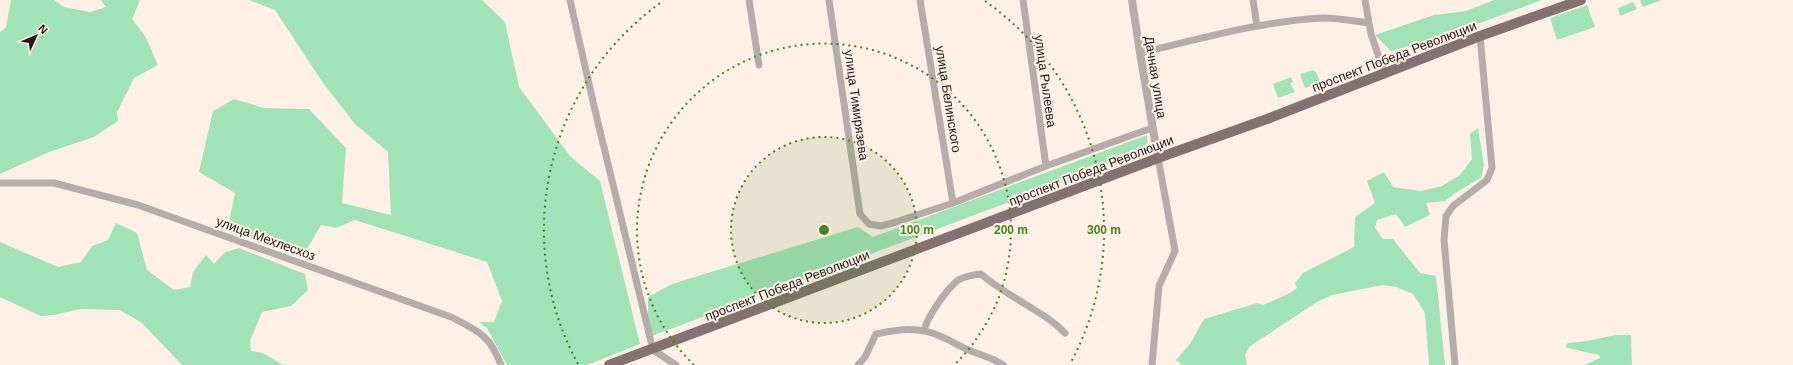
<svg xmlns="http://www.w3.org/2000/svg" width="1793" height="365" font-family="Arial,sans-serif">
<rect width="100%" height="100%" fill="#fff0e7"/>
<path fill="#a1e2b7" d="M11,0H54L64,7L90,12L106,7L101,0H140L132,19L145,36L158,65L134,78L117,112L118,121L94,137L49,152L0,174V32L6,27Z
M249,0H482L505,22L519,87L570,156L600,181L640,344L587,365H507L487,328L479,322H494L502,301L487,262L355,220L336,228L321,225L303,256L227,231L235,193L199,172L213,111L234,99L264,108L309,109L346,148L342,203L391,215L388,152L355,124L323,83L275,10Z
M1494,0H1542L1445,36L1391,51L1375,35L1434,15L1466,11Z
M1640,0H1662L1643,7Z
M1633,2L1637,9L1620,16L1618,8Z
M1587,5L1595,27L1557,40L1550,18Z
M1313,70L1316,72L1320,82L1305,88L1300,74Z
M1291,77L1293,82L1290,83L1295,92L1278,98L1273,84Z
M1478,128L1484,165L1481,178L1460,190L1445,201L1426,203L1430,215L1405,227L1396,214L1377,220L1375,228L1383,239H1393L1420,273L1436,276L1445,365H1429L1425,313L1413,294L1396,287L1383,285L1332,295L1317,302L1249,347L1245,355L1247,365H1182L1176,360L1190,344L1204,319L1257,303L1263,305L1290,293L1297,288L1295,283L1303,273L1354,247L1355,217L1375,203L1367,181L1384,172L1393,187L1421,191L1442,186L1460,175L1472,159L1470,134Z
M1147,135L1148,150L652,336L648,314V297L672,284L858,227L873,237Z
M116,223L137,233L147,270L174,290L190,287L193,272L206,255L214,264L225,252L239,248L305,274L308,290L291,306L262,312L250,341L251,351L263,353L283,365H182L142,323L120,310L80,309L54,315L41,316L0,297V242L58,267L81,262L92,246L108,240Z
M1615,335H1631L1632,365H1584L1600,358L1599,355L1567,348L1566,345L1568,343L1587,341Z"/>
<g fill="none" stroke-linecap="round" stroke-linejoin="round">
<path stroke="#b6adab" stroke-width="7" d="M570,0L594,106L653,350L676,365
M749,0L759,65
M829,0L860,214L869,224L881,226L896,222L953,203L1046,166L1152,128
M920,0L953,203
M1023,0L1046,166
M1253,0L1257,26
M1365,0L1371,34L1385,75
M1140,53C1200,39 1261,21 1323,18C1338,18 1354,21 1369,23
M0,183H54L138,205L451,317C478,331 490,335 501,365
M924,330C928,316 946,290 957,281C964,276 973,275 981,274C1007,297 1041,309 1065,333
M858,365L865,357L876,334C899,329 920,326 942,337C950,340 957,345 964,348C977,354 991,357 1003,365
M1152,365L1159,286L1175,251L1158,158
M1455,365L1444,240L1446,216L1453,206L1487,180L1492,168L1480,36"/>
<path stroke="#b6adab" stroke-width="8" d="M1132,0L1140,53L1158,158"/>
<path stroke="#827270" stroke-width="10" d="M609,365L1158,158L1267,119L1480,36L1581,0"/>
</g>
<circle cx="824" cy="230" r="93" fill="#438322" fill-opacity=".12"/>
<g fill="none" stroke="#438322" stroke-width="2" stroke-dasharray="2 4">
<circle cx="824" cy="230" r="93"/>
<path d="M694 365A187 187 0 1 1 954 365"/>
<path d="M578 364A280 280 0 0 1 663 1M985 1A280 280 0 0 1 1070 364"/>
</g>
<g text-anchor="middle" stroke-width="4" stroke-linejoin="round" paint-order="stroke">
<g font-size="13" fill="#1e1814" stroke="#fff0e7">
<text transform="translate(1394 56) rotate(-21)" y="5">проспект Победа Революции</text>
<text transform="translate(1156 77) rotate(81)" y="5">Дачная улица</text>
<text transform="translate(1046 81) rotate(82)" y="5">улица Рылеева</text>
<text transform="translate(949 99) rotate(81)" y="5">улица Белинского</text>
<text transform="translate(857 105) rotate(82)" y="5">улица Тимирязева</text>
<text transform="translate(1091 170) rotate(-21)" y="5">проспект Победа Революции</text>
<text transform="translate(266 238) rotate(20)" y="5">улица Мехлесхоз</text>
<text transform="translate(787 285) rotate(-21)" y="5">проспект Победа Революции</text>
</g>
</g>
<circle cx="824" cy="230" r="6" fill="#438322" stroke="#fff0e7" stroke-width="2"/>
<g font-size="12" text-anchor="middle" font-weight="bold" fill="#438322" stroke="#fff0e7" stroke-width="4" stroke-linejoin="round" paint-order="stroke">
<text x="917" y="234">100 m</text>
<text x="1011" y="234">200 m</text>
<text x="1104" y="234">300 m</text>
</g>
<g transform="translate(36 36) rotate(46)" stroke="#fff0e7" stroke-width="3" paint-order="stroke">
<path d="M0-3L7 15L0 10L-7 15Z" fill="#1e1814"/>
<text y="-6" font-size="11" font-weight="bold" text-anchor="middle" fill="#1e1814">N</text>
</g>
</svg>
